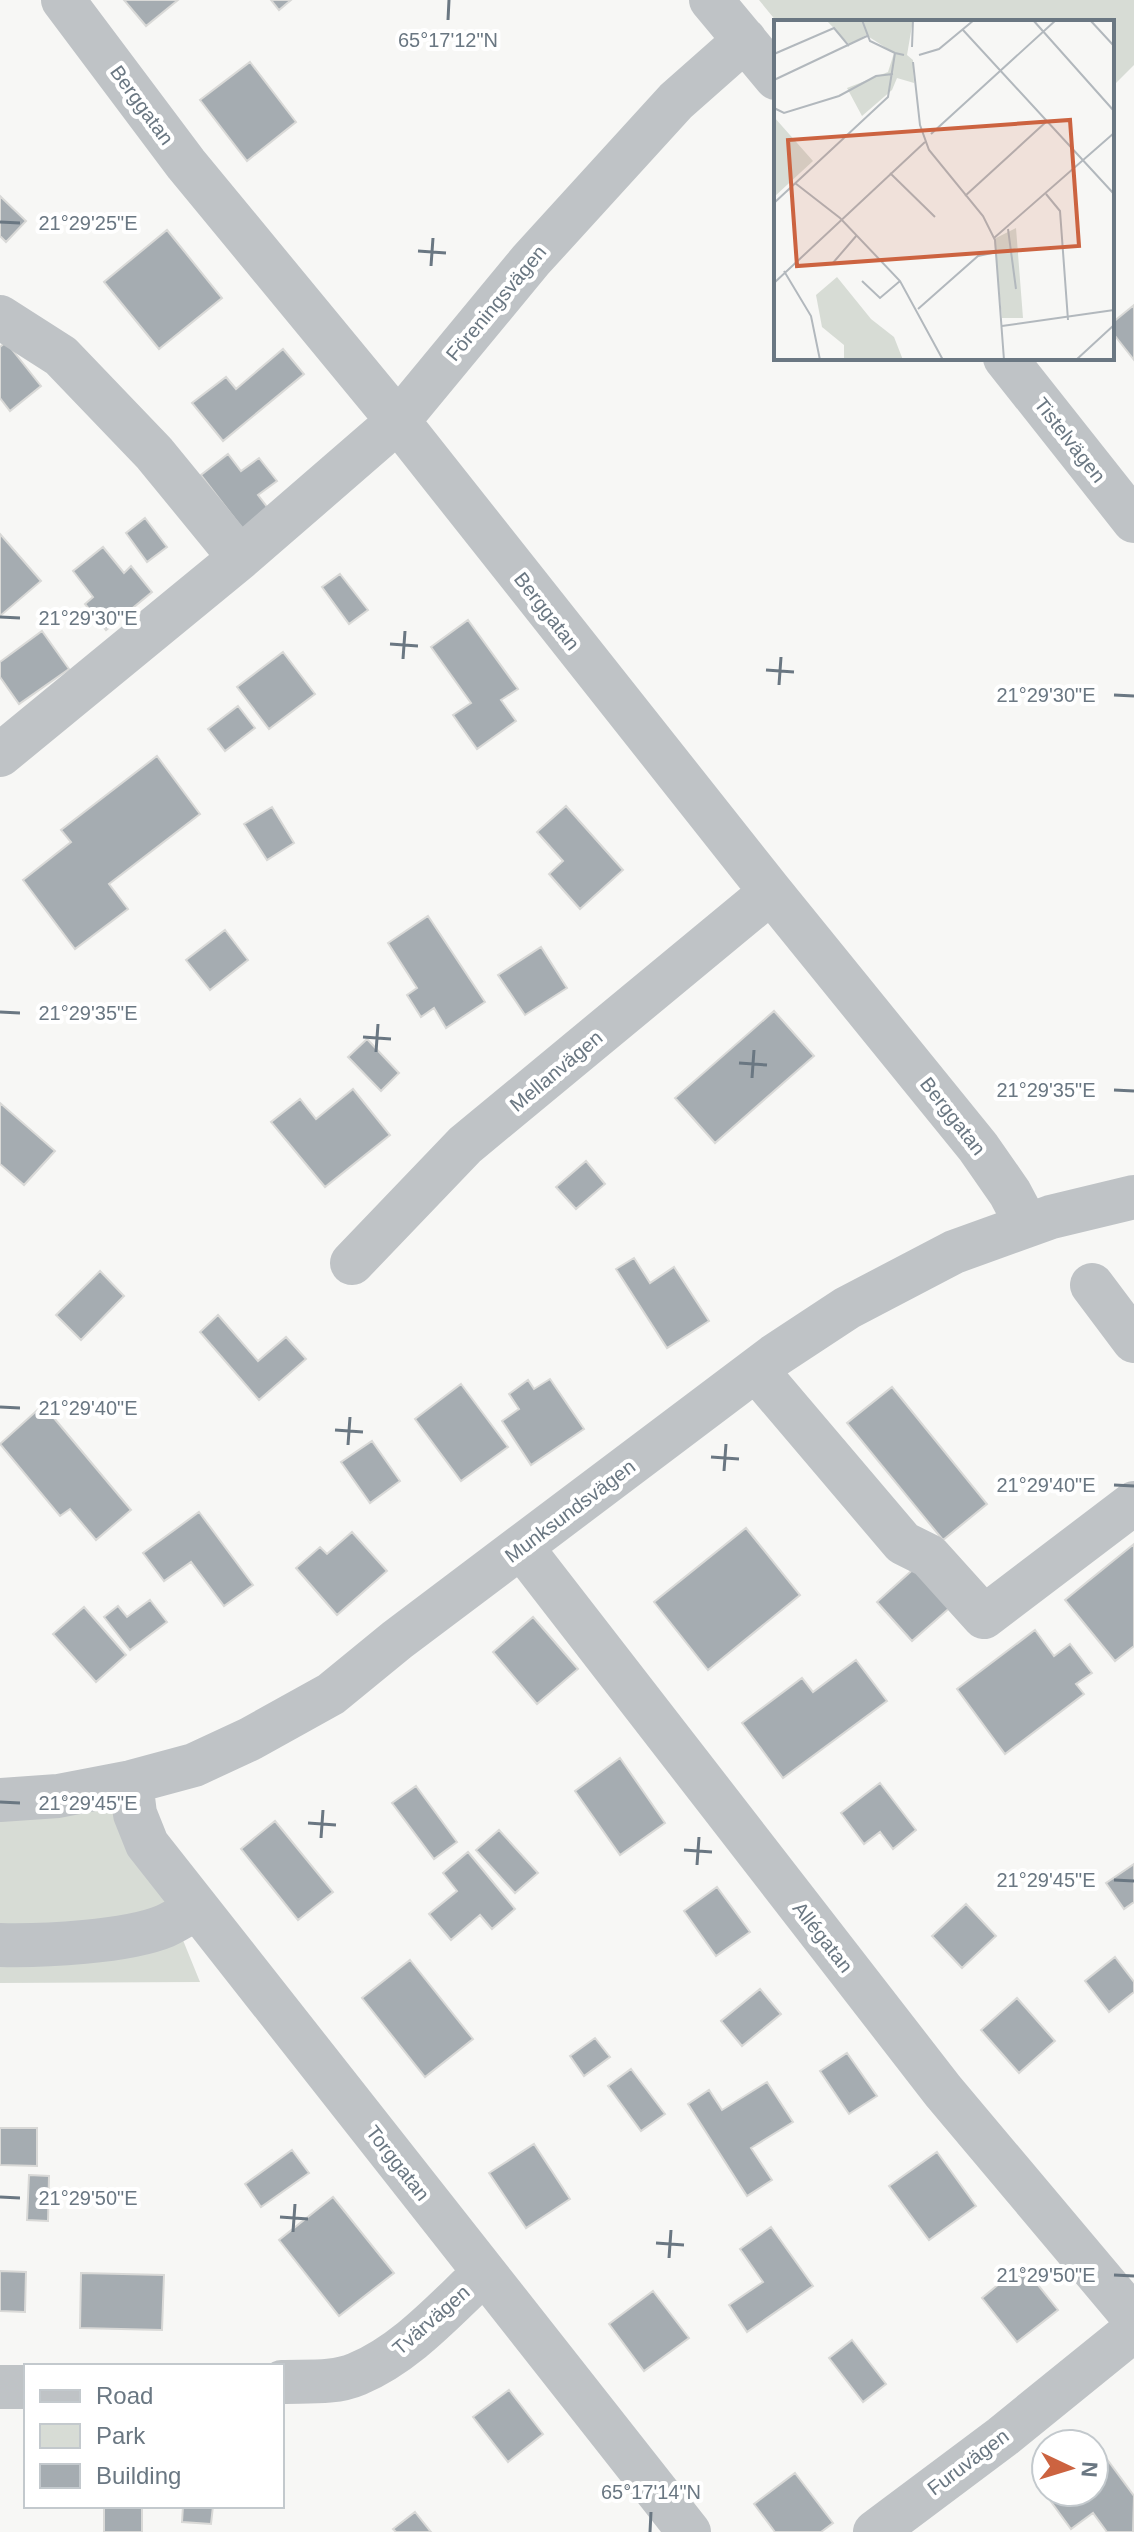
<svg xmlns="http://www.w3.org/2000/svg" width="1134" height="2532" font-family="Arial,sans-serif">
<rect width="100%" height="100%" fill="#f7f7f5"/>
<path fill="#d7dcd5" d="M759,0H1134V65L1112,87V22H777Z
M117,1778L200,1982L0,1983V1785Z"/>
<path fill="#a5acb1" stroke="#d9d9d7" stroke-width="2" d="M124,0H178L146,26Z
M271,0H291L279,10Z
M250,62L296,122L247,161L200,100Z
M0,196L26,221L6,242L0,236Z
M167,230L222,298L159,349L104,282Z
M1134,305V360L1112,332V323Z
M6,342L41,386L10,411L0,398V347Z
M283,349L304,374L223,441L192,403L226,377L236,389Z
M228,454L241,471L259,458L277,481L258,495L274,516L248,536L201,475Z
M145,518L167,547L147,562L126,533Z
M0,534L41,581L0,616Z
M103,547L124,573L131,566L152,592L106,630L85,604L93,597L73,571Z
M340,574L368,610L349,624L322,587Z
M468,620L518,689L501,700L516,721L477,749L453,715L471,703L431,647Z
M42,631L69,669L19,704L0,677V662Z
M283,652L315,694L269,729L237,687Z
M238,706L255,728L225,751L208,729Z
M157,756L200,814L109,884L128,909L75,949L23,880L71,842L61,830Z
M566,806L623,870L580,909L549,874L563,861L537,832Z
M272,807L294,843L267,860L244,824Z
M428,916L485,1002L446,1028L434,1008L421,1017L407,995L417,988L388,943Z
M225,930L248,960L210,990L186,960Z
M541,947L567,988L525,1015L498,975Z
M774,1011L814,1056L715,1143L675,1098Z
M367,1039L399,1073L381,1091L348,1057Z
M353,1089L390,1135L325,1187L271,1122L300,1099L316,1119Z
M0,1103L55,1151L24,1185L0,1164Z
M586,1161L605,1184L576,1209L556,1187Z
M634,1258L650,1283L674,1267L709,1321L667,1348L616,1269Z
M100,1271L124,1296L81,1340L56,1315Z
M218,1315L258,1361L286,1337L306,1359L259,1400L200,1332Z
M550,1379L584,1429L531,1465L502,1421L519,1409L509,1394L528,1380L534,1389Z
M461,1384L508,1447L461,1481L415,1419Z
M892,1387L987,1504L943,1540L847,1423Z
M43,1405L131,1510L96,1540L70,1509L60,1516L0,1444Z
M372,1441L400,1481L370,1503L341,1462Z
M199,1512L253,1585L224,1606L191,1562L164,1581L143,1553Z
M746,1528L800,1595L708,1670L654,1602Z
M352,1532L387,1571L337,1615L296,1568L320,1547L327,1554Z
M1134,1544V1646L1115,1661L1065,1600Z
M918,1565L953,1605L912,1641L877,1602Z
M150,1600L167,1622L130,1650L104,1617L118,1606L127,1617Z
M84,1607L126,1655L96,1682L53,1634Z
M533,1617L578,1669L537,1704L493,1652Z
M1035,1630L1054,1656L1070,1644L1092,1673L1076,1684L1084,1694L1005,1754L957,1689Z
M856,1660L887,1701L783,1778L742,1723L802,1678L813,1692Z
M620,1758L665,1823L620,1855L575,1791Z
M880,1783L916,1830L893,1849L880,1832L864,1844L841,1813Z
M416,1786L457,1842L434,1859L392,1803Z
M275,1821L333,1892L298,1920L241,1849Z
M499,1830L538,1873L515,1893L476,1850Z
M468,1852L515,1909L492,1929L480,1915L451,1940L429,1914L457,1891L443,1873Z
M1134,1864V1902L1124,1909L1106,1883Z
M717,1887L750,1932L716,1956L684,1911Z
M966,1904L996,1936L962,1968L932,1936Z
M1115,1957L1134,1982V1992L1109,2012L1085,1981Z
M410,1960L473,2039L425,2077L362,1998Z
M760,1989L781,2014L742,2046L721,2021Z
M1017,1998L1055,2041L1019,2073L981,2030Z
M595,2038L610,2057L584,2076L570,2056Z
M847,2053L877,2096L849,2114L820,2071Z
M631,2069L665,2114L641,2131L608,2086Z
M767,2082L793,2122L751,2148L772,2180L747,2196L688,2104L709,2090L722,2110Z
M0,2128H37V2166L0,2165Z
M534,2144L570,2199L526,2228L489,2173Z
M292,2150L309,2173L261,2207L245,2184Z
M937,2152L976,2206L929,2240L889,2186Z
M29,2175L49,2176L48,2221L27,2220Z
M333,2197L394,2273L339,2316L279,2240Z
M771,2227L813,2286L747,2332L729,2305L763,2282L740,2249Z
M1022,2265L1058,2310L1017,2342L982,2298Z
M0,2271L26,2272L25,2312L0,2311Z
M81,2273L164,2275L162,2330L80,2328Z
M653,2291L689,2338L644,2371L609,2324Z
M852,2340L886,2384L863,2402L829,2358Z
M509,2390L543,2434L508,2462L473,2417Z
M1098,2447L1134,2496L1133,2532H1107L1093,2513L1071,2529L1041,2488L1046,2484V2492H1094V2449Z
M795,2473L833,2523L821,2532H775L754,2504Z
M104,2506H142V2532H104Z
M183,2506H213L211,2524L182,2522Z
M415,2512L431,2532H396L393,2529Z"/>
<g fill="none" stroke-linecap="round" stroke-linejoin="round">
<path stroke="#bfc3c6" stroke-width="44" d="M63,0L186,164L398,421L771,892L978,1147L1010,1193L1027,1225
M711,0L776,78
M0,317L61,356L154,453L240,558
M1005,358L1134,521
M0,755L240,558L398,421L531,260L676,101L745,40
M352,1263L465,1145L771,892
M1092,1285L1134,1341
M756,1370L903,1543L929,1556L984,1617L1134,1503
M522,1548L943,2091L1134,2318
M131,1782L135,1814L147,1844L689,2532
M0,1800L58,1796L131,1782L194,1765L250,1739L331,1694L397,1640L774,1356L847,1308L954,1252L1051,1217L1134,1197
M0,1945C43,1946 127,1942 165,1926C176,1921 187,1914 197,1908
M282,2382C306,2381 334,2384 357,2374C407,2353 445,2309 484,2273
M0,2387H26
M875,2532L1002,2437L1134,2330"/>
</g>
<path fill="none" stroke="#6a7782" stroke-width="3" d="M448,20L449,0M0,222L20,223M418,251L446,253M431,266L433,238M0,617L20,618M390,644L418,646M403,659L405,631M766,670L794,672M779,685L781,657M1114,695L1134,696M0,1012L20,1013M363,1037L391,1039M376,1052L378,1024M739,1063L767,1065M752,1078L754,1050M1114,1090L1134,1091M0,1407L20,1408M335,1430L363,1432M348,1445L350,1417M711,1457L739,1459M724,1471L726,1444M1114,1485L1134,1486M0,1802L20,1803M308,1823L336,1825M321,1838L323,1810M684,1850L712,1852M697,1865L699,1837M1114,1880L1134,1881M0,2197L20,2198M280,2217L308,2219M293,2232L295,2204M656,2243L684,2245M669,2258L671,2230M1114,2275L1134,2276M650,2532L651,2512"/>
<g text-anchor="middle" stroke-width="8" stroke-linejoin="round" paint-order="stroke">
<g font-size="20" fill="#6a7782" stroke="#fff">
<text transform="translate(142 105) rotate(54)" y="7">Berggatan</text>
<text transform="translate(496 303) rotate(-50)" y="7">Föreningsvägen</text>
<text transform="translate(1070 440) rotate(52)" y="7">Tistelvägen</text>
<text transform="translate(547 611) rotate(52)" y="7">Berggatan</text>
<text transform="translate(556 1071) rotate(-40)" y="7">Mellanvägen</text>
<text transform="translate(953 1116) rotate(52)" y="7">Berggatan</text>
<text transform="translate(570 1511) rotate(-37)" y="7">Munksundsvägen</text>
<text transform="translate(823 1937) rotate(52)" y="7">Allégatan</text>
<text transform="translate(398 2163) rotate(52)" y="7">Torggatan</text>
<text transform="translate(431 2320) rotate(-41)" y="7">Tvärvägen</text>
<text transform="translate(968 2462) rotate(-37)" y="7">Furuvägen</text>
</g>
</g>
<g transform="translate(774 20)">
<rect width="340" height="340" fill="#f7f7f5"/>
<path d="M52,0H139L133,35L139,40L140,63L123,58L118,70L88,96L73,68L114,52L120,33L92,15L76,25ZM0,97L39,141L0,177ZM242,208L249,298H228L220,219ZM63,257L97,299L120,317L129,340H70V325L48,307L42,275Z" fill="#d7dcd5"/>
<path fill="none" stroke="#b2b8bd" stroke-width="2" d="M88,0L96,21L121,33M259,0L340,91M316,0L340,26M189,10L340,174M138,27L139,0M0,34L60,8L75,26M145,35L165,29L200,0M139,42L146,105L155,130L209,196L221,220L230,340M0,60L93,16M0,88L10,93L65,76L102,56L119,54M157,114L282,0M116,153L161,197M21,163L66,198L126,261L169,340M272,174L286,191L294,300M191,176L273,101M0,183L114,77L121,33L130,35M234,209L242,269M220,218L340,113M58,244L83,215M10,251L37,296L46,340M88,261L106,278L126,261M0,263L151,122M144,289L204,236L223,232M228,306L340,290M302,340L340,305"/>
<path fill="#cc6340" fill-opacity="0.15" stroke="#cc6340" stroke-width="4" d="M296,100L305,226L23,246L14,120Z"/>
<rect width="340" height="340" fill="none" stroke="#6a7782" stroke-width="4"/>
</g>
<g font-size="20" text-anchor="middle" fill="#6a7782" stroke="#fff" stroke-width="8" stroke-linejoin="round" paint-order="stroke">
<text x="448" y="47">65°17'12"N</text>
<text x="88" y="230">21°29'25"E</text>
<text x="88" y="625">21°29'30"E</text>
<text x="1046" y="702">21°29'30"E</text>
<text x="88" y="1020">21°29'35"E</text>
<text x="1046" y="1097">21°29'35"E</text>
<text x="88" y="1415">21°29'40"E</text>
<text x="1046" y="1492">21°29'40"E</text>
<text x="88" y="1810">21°29'45"E</text>
<text x="1046" y="1887">21°29'45"E</text>
<text x="88" y="2205">21°29'50"E</text>
<text x="1046" y="2282">21°29'50"E</text>
<text x="651" y="2499">65°17'14"N</text>
</g>
<rect x="24" y="2364" width="260" height="144" fill="#ffffff" stroke="#c3c9cd" stroke-width="2"/>
<rect x="40" y="2390" width="40" height="12" fill="#bfc3c6" stroke="#c3c9cd" stroke-width="2"/>
<text x="96" y="2404" font-size="24" fill="#6a7782">Road</text>
<rect x="40" y="2424" width="40" height="24" fill="#d7dcd5" stroke="#c3c9cd" stroke-width="2"/>
<text x="96" y="2444" font-size="24" fill="#6a7782">Park</text>
<rect x="40" y="2464" width="40" height="24" fill="#a5acb1" stroke="#c3c9cd" stroke-width="2"/>
<text x="96" y="2484" font-size="24" fill="#6a7782">Building</text>
<g transform="translate(1070 2468) rotate(94)"><circle r="38" fill="#ffffff" stroke="#c3c9cd" stroke-width="2"/>
<path d="M0-6L14 30L0 20L-14 30Z" fill="#cc6340"/>
<text y="-12" font-size="22" font-weight="bold" text-anchor="middle" fill="#6a7782">N</text>
</g>
</svg>
